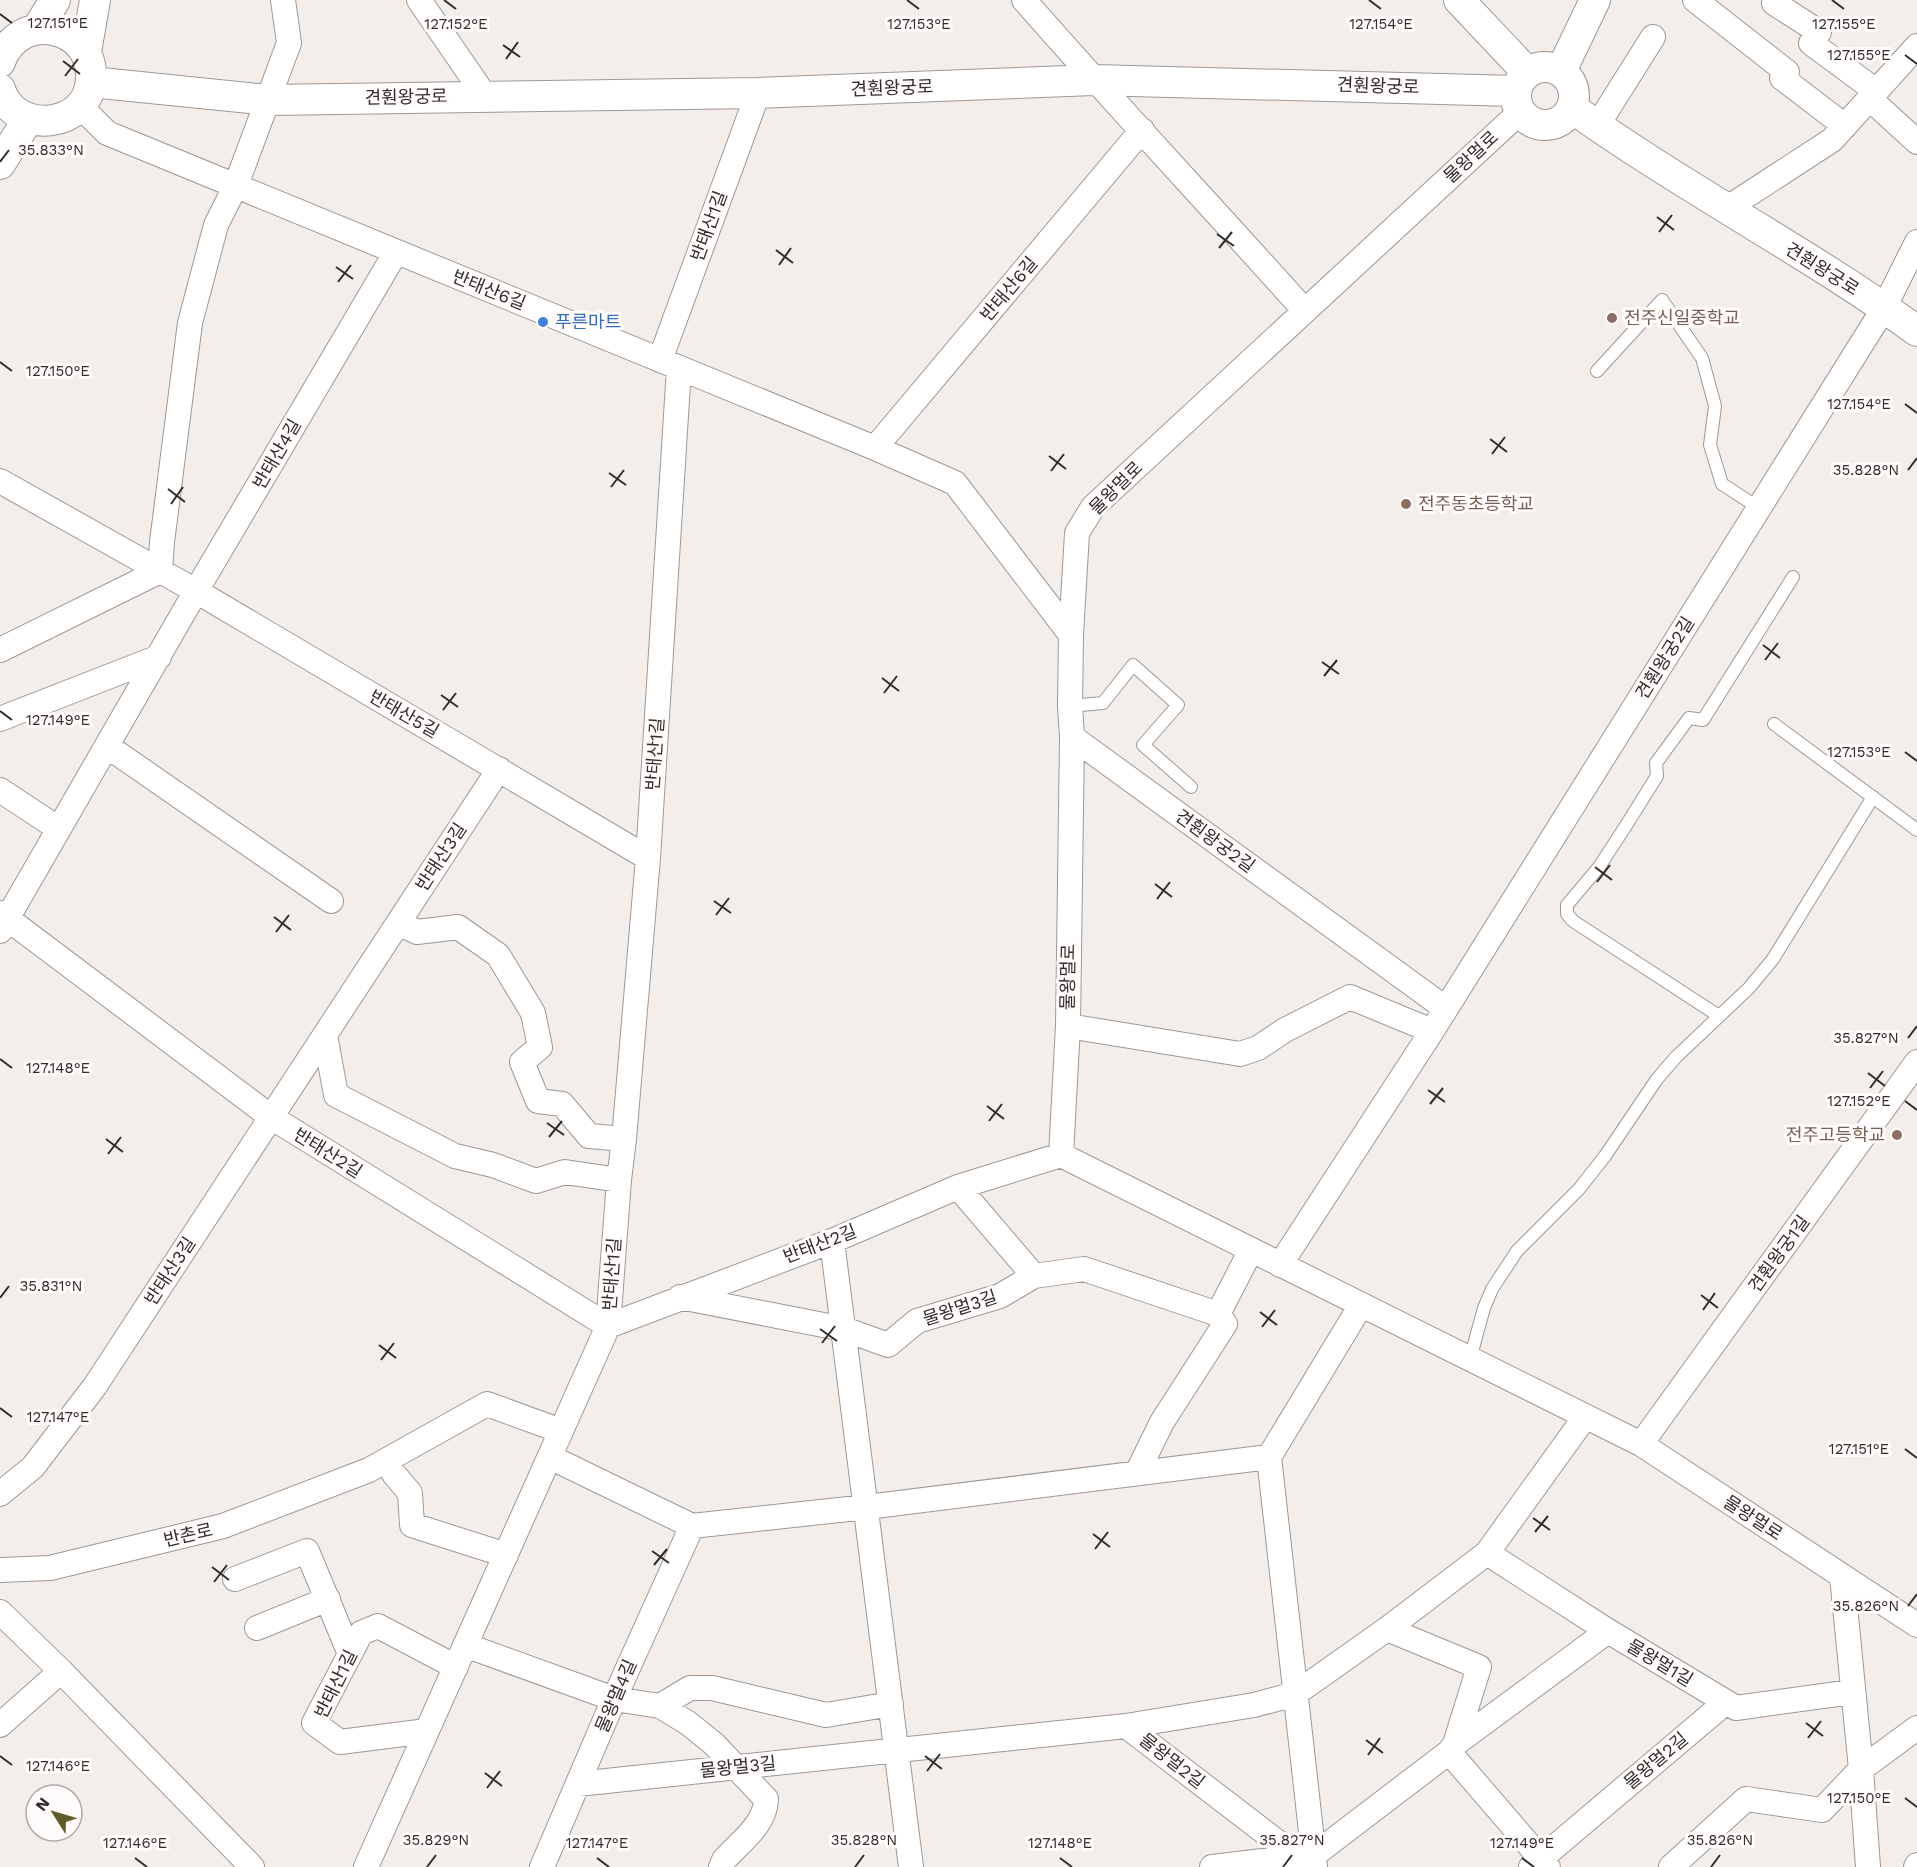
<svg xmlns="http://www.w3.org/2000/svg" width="1917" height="1867" font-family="'Work Sans','Noto Sans KR',sans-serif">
<rect width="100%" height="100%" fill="#f4eeeb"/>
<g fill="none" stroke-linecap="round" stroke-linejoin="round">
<g stroke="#9e9895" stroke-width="14">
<path id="service" d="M1597,371L1662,300L1702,358L1715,406L1710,445L1722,484L1759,508
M1070,706L1103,703L1133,665L1178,705L1143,745L1191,787
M1774,724L1917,830
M1719,1016L1573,921L1567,914V905L1599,867L1627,824L1657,776L1656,763L1689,718L1703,720L1793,577
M1470,1359L1484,1308L1492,1289L1517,1251L1579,1189L1605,1156L1657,1079L1676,1057L1749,988L1773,959L1873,797"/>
</g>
<g stroke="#9e9895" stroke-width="26">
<path id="minor" d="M419,0L485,96
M1024,0C1116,105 1212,207 1305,311
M1695,0L1787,72L1782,78L1845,126
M1776,0L1774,3L1819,32L1811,43L1876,91
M1869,98L1917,142
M80,106L107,133L875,448L955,483L1071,635
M1520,112L1093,507L1077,533L1071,635L1070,706L1072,737L1068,1026L1061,1155L1641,1444L1917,1625
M1597,126L1653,37
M1726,209L1832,140L1917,46
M660,360L758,93
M875,448L1142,130
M0,481L196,591L648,858
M0,650L160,571L162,542L190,323L216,225L236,185L289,43L283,0
M0,719L159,657
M1072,737L1445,1008
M107,746L331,901
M0,790L59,829
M0,913L271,1117L608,1326L832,1241L958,1187L1061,1155
M399,923L417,932L458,927L498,955L533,1013L540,1047L522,1062L538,1101L562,1104L589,1136L624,1139
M0,931L196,591L396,252
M1068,1026L1240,1054L1258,1048L1285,1030L1350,997L1432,1031
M325,1035L336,1095L455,1156L493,1165L536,1181L565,1172L619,1180
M958,1187L1034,1276
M832,1241L911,1867
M1280,1265L1432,1031L1884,308L1917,242
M680,1297L844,1329L888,1345L917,1321L1000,1296L1034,1276L1084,1269L1218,1314
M1641,1444L1917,1062
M550,1457L692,1526
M1137,1473L1162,1422L1225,1324L1218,1314L1251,1250
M394,1474L410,1493L412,1525L506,1555
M0,1494L33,1467L95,1386L499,769
M692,1526L867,1507L1269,1457
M1487,1553L1608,1631L1736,1708L1852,1692
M0,1570L50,1568L223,1526L369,1470L487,1404L561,1431
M1842,1576L1861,1769L1868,1867
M235,1579L307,1551L350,1654
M0,1612L61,1671L252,1867
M257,1628L328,1599
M1387,1629L1479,1667L1455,1744
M465,1645L614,1699L660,1706L690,1688H712L826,1715L891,1704
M660,1706L688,1723L714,1744L766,1799C766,1824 740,1842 724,1860L721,1867
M0,1725L61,1671
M1126,1726L1297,1857
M427,1731L340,1742L314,1723L361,1633L378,1626L456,1667
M1449,1752L1548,1867
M578,1784L1126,1726L1254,1705L1295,1694L1387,1629L1487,1553L1585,1417
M366,1867L608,1326L619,1180L624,1139L648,858L679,368
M542,1867L614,1699L692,1526
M1212,1867L1314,1855L1449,1752L1455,1744L1608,1631
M1315,1867L1269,1457L1361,1305
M1531,1867L1726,1702
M1671,1867L1746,1799L1822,1810L1861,1769L1917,1728
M1916,1867L1917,1865"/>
</g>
<g stroke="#9e9895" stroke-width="32">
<path id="tertiary" d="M1459,0L1527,72
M37,29L55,0
M86,52L95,0
M0,62C18,9 94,24 91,79C89,129 14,136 0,89
M1516 96a29 29 0 1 1 58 0a29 29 0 1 1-58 0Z
M1561,71L1595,0
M91,82L268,100L758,93L1094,80L1516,91
M1572,108C1684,188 1806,251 1917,331
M0,164L28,119"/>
</g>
<use href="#service" stroke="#fff" stroke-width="12"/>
<use href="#minor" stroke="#fff" stroke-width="24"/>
<use href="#tertiary" stroke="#fff" stroke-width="30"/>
</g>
<path fill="none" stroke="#302e2c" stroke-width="2" d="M444,0L456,9M907,0L919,9M1369,0L1381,9M1832,0L1844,9M0,14L12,23M503,45L520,57M1905,55L1917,64M506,59L518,42M63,61L80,74M65,76L78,59M0,162L9,150M1657,217L1674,230M1659,232L1672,215M1217,234L1234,246M1219,248L1232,232M776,250L793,263M779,265L791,248M336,267L353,279M338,282L351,265M0,362L12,371M1905,404L1917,413M1490,439L1507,452M1492,454L1505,437M1049,456L1066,469M1908,470L1917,458M1051,471L1064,454M609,473L626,485M611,487L624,470M168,489L185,502M171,504L183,487M1763,645L1780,658M1765,660L1778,643M1322,662L1339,674M1324,676L1337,660M882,678L899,691M884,693L897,676M441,695L458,707M443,710L456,693M0,711L12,720M1905,752L1917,761M1595,867L1612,880M1597,882L1610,865M1155,884L1172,897M1157,899L1170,882M714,901L731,913M716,915L729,898M274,917L291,930M276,932L289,915M1908,1038L1917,1026M0,1059L12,1068M1868,1073L1885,1086M1870,1088L1883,1071M1428,1090L1445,1102M1905,1101L1917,1110M1430,1104L1443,1088M987,1106L1004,1119M989,1121L1002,1104M547,1123L564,1135M549,1137L562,1121M106,1139L123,1152M108,1154L121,1137M1701,1295L1718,1308M0,1298L9,1286M1703,1310L1715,1293M1260,1312L1277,1325M1262,1327L1275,1310M820,1329L837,1341M822,1343L835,1326M379,1345L396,1358M381,1360L394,1343M0,1408L12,1417M1905,1449L1917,1458M1533,1518L1550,1530M1535,1532L1548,1516M1093,1534L1110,1547M1095,1549L1108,1532M652,1551L669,1563M654,1565L667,1549M212,1567L229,1580M214,1582L227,1565M1908,1606L1917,1594M1806,1723L1823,1736M1808,1738L1821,1721M1366,1740L1383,1753M1368,1755L1380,1738M0,1756L12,1765M925,1756L942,1769M927,1771L940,1754M485,1773L502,1786M487,1788L500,1771M1905,1798L1917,1807M135,1858L147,1867M597,1858L609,1867M1060,1858L1072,1867M1522,1858L1534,1867M427,1867L436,1855M855,1867L864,1855M1283,1867L1292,1855M1711,1867L1720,1855"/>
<g fill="#8d6e63" stroke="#fffcfb" stroke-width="2">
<circle cx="1612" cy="318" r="6"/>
<circle cx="1406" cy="504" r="6"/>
<circle cx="1897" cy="1135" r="6"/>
</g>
<circle fill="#3f7fe0" stroke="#fffcfb" stroke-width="2" cx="543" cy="322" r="6"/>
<g text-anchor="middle" stroke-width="6" stroke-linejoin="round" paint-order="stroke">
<g font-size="18" fill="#302e2c" stroke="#fffcfb">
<text transform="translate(1378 86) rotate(2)" y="6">견훤왕궁로</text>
<text transform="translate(892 88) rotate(-2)" y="6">견훤왕궁로</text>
<text transform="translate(406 97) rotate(-1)" y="6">견훤왕궁로</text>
<text transform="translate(1471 157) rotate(-43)" y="6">물왕멀로</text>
<text transform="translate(709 226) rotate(-70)" y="6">반태산1길</text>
<text transform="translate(1822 269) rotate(32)" y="6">견훤왕궁로</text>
<text transform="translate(1009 289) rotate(-50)" y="6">반태산6길</text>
<text transform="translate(489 290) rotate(22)" y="6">반태산6길</text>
<text transform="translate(277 454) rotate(-60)" y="6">반태산4길</text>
<text transform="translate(1116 488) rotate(-45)" y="6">물왕멀로</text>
<text transform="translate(1665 658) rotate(-58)" y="6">견훤왕궁2길</text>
<text transform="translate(404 714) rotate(30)" y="6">반태산5길</text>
<text transform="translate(655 754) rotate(-86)" y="6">반태산1길</text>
<text transform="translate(1215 841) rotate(36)" y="6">견훤왕궁2길</text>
<text transform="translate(441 857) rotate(-57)" y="6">반태산3길</text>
<text transform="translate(1068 977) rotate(-89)" y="6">물왕멀로</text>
<text transform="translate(328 1153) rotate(32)" y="6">반태산2길</text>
<text transform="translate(820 1244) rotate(-21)" y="6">반태산2길</text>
<text transform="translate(1779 1254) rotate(-54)" y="6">견훤왕궁1길</text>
<text transform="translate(170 1271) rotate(-57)" y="6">반태산3길</text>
<text transform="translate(612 1274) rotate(-86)" y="6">반태산1길</text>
<text transform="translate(960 1308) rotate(-18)" y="6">물왕멀3길</text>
<text transform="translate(1753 1518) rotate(33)" y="6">물왕멀로</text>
<text transform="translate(188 1535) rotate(-13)" y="6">반촌로</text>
<text transform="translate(1660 1663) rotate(31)" y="6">물왕멀1길</text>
<text transform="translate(336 1684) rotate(-64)" y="6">반태산1길</text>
<text transform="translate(616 1696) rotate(-67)" y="6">물왕멀4길</text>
<text transform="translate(1172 1761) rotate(38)" y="6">물왕멀2길</text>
<text transform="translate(1656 1761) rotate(-40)" y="6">물왕멀2길</text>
<text transform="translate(738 1767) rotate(-6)" y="6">물왕멀3길</text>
</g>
<g font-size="18" fill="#785e54" stroke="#fffcfb" text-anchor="start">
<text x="1624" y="324">전주신일중학교</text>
<text x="1418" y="510">전주동초등학교</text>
<text x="1885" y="1141" text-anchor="end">전주고등학교</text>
</g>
<g font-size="18" fill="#366cbe" stroke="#fffcfb" text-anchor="start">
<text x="555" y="328">푸른마트</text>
</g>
</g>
<g font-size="15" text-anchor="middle" fill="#302e2c" stroke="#fffcfb" stroke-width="6" stroke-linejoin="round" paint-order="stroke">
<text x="58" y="28">127.151°E</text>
<text x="1844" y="29">127.155°E</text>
<text x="456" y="29">127.152°E</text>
<text x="919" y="29">127.153°E</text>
<text x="1381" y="29">127.154°E</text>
<text x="1859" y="60">127.155°E</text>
<text x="51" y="155">35.833°N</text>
<text x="58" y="376">127.150°E</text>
<text x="1859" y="409">127.154°E</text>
<text x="1866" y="475">35.828°N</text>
<text x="58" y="725">127.149°E</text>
<text x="1859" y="757">127.153°E</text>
<text x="1866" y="1043">35.827°N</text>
<text x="58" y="1073">127.148°E</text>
<text x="1859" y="1106">127.152°E</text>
<text x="51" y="1291">35.831°N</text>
<text x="58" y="1422">127.147°E</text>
<text x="1859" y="1454">127.151°E</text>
<text x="1866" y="1611">35.826°N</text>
<text x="58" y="1771">127.146°E</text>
<text x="1859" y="1803">127.150°E</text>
<text x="436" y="1845">35.829°N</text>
<text x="864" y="1845">35.828°N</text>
<text x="1292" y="1845">35.827°N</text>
<text x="1720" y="1845">35.826°N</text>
<text x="135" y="1848">127.146°E</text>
<text x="597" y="1848">127.147°E</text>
<text x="1060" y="1848">127.148°E</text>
<text x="1522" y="1848">127.149°E</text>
</g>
<g transform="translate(54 1813) rotate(307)"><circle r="28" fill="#fffcfb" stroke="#acaaa8" stroke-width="1.5"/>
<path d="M0-4.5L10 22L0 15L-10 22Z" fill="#605d2a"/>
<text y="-9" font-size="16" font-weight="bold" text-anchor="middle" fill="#302e2c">N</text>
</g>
</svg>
